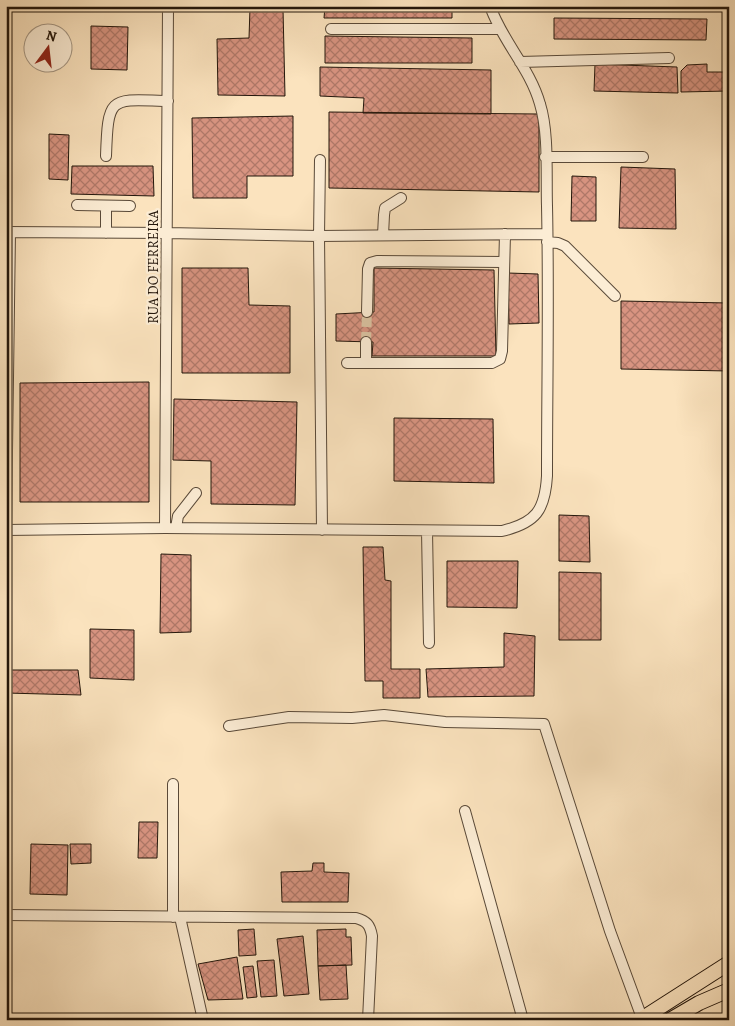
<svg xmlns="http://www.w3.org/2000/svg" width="735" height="1026" font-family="Alegreya,serif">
<defs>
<pattern id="building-cross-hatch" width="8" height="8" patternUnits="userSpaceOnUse" patternTransform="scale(1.25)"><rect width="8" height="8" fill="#d89481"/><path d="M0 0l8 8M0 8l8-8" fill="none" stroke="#af7868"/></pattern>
</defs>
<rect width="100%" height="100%" fill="#fbe3be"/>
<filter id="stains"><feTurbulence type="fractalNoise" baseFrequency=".004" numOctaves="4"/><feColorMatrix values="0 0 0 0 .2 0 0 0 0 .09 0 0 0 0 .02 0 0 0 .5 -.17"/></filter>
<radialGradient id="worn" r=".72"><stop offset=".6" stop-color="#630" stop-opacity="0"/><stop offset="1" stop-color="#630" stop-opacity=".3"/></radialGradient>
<path fill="url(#building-cross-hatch)" stroke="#23160b" d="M325,6H452V18H324Z
M250,8L283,9L285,96L218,95L217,39L249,38Z
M554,18L707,19L706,40L554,39Z
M91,26L128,27L127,70L91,69Z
M325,36L472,38V63H325Z
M725,39H729V91L681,92V71L687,65L707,64V72H725Z
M595,64L677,67L678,93L594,91Z
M320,67L491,70V114L363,113L364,98L320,96Z
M329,112L539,114V192L329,188Z
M293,116V176H247V198H193L192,118Z
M49,134L69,135L68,180L49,179Z
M72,166H153L154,196L71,194Z
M621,167L675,169L676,229L619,228Z
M572,176L596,177V221H571Z
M182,268H248L249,305L290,306V373H182Z
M374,268L494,270L496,356H372L373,342L336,341V314L374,312Z
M508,273L538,274L539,323L509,324Z
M621,301L729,303V371L621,369Z
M149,382V502H20V383Z
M174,399L297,402L295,505L211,504V461L173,460Z
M394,418L493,419L494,483L394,481Z
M559,515L589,516L590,562L559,561Z
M363,547H383L385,580L391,581V669H420V698H383V681H365Z
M161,554L191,555V632L160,633Z
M447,561H518L517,608L447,607Z
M559,572L601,573V640H559Z
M90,629L134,630V680L90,678Z
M504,633L535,636L534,696L428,697L426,669L504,667Z
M6,670H78L81,695L6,693Z
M139,822H158L157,858H138Z
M31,844L68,845L67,895L30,894Z
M70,844H91V863L71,864Z
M313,863H324V872L349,873L348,902H282L281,872L312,871Z
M254,929L256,955L239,956L238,930Z
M346,929V937H351L352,965L318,966L317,930Z
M303,936L309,994L284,996L277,939Z
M237,957L243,999L208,1000L198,964Z
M274,960L277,996L261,997L257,961Z
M346,965L348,999L320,1000L318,966Z
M253,966L257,997L247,998L243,967Z
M129,1017L130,1020H105V1018Z"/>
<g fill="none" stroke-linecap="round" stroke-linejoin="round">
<path stroke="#dbc4a3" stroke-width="10" stroke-dasharray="10 5" stroke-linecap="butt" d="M366,342L367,312"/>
<g stroke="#594938" stroke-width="12">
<path id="minor" d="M331,29H500
M520,62L669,58
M106,156C108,95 110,99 168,101
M545,157H643
M320,160L319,236L322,530
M77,205L130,206
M106,206V233
M6,232L167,233L319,236L547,234
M383,235L384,215L385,208L401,198
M547,242L558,243L565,246L615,296
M367,312L368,269L370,263L377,261L504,262
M347,363H492L500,359L502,351L505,234
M366,363V342
M6,524L10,232
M165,528L168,6
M176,528L178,516L196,493
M6,530L165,528L502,531C536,523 545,510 547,476C547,386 549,296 547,206C546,175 549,133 540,104C530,68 502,41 490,6
M427,531L429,643
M229,726L289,717L352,718L384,715L445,722L544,724L610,931L642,1018
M465,811L523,1020
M6,915L356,918C367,921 370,925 372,936L368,1020
M173,917V784
M180,917L203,1020"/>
</g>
<g stroke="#23160b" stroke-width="16">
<path id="major" d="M640,1020L729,963
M670,1020L699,1003L729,990"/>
</g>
<use href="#minor" stroke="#fcedd5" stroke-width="10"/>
<use href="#major" stroke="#fbe3be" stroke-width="14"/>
</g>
<g text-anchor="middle" stroke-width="4.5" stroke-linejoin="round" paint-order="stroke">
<g font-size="14" fill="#23160b" stroke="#fcedd5">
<text transform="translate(153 267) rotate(-90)" y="5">RUA DO FERREIRA</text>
</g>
</g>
<rect width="735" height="1026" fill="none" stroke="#fbe3be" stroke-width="25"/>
<rect x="8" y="8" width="720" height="1011" fill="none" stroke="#23160b" stroke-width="2.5"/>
<rect x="12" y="12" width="710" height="1001" fill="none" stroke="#23160b"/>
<g transform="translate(48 48) rotate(15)"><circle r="24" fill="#fcedd5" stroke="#a59784"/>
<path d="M0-4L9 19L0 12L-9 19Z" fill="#8f2418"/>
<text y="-8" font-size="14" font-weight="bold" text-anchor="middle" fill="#23160b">N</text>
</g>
<rect width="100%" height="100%" filter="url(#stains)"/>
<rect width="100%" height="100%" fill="url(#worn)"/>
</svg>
